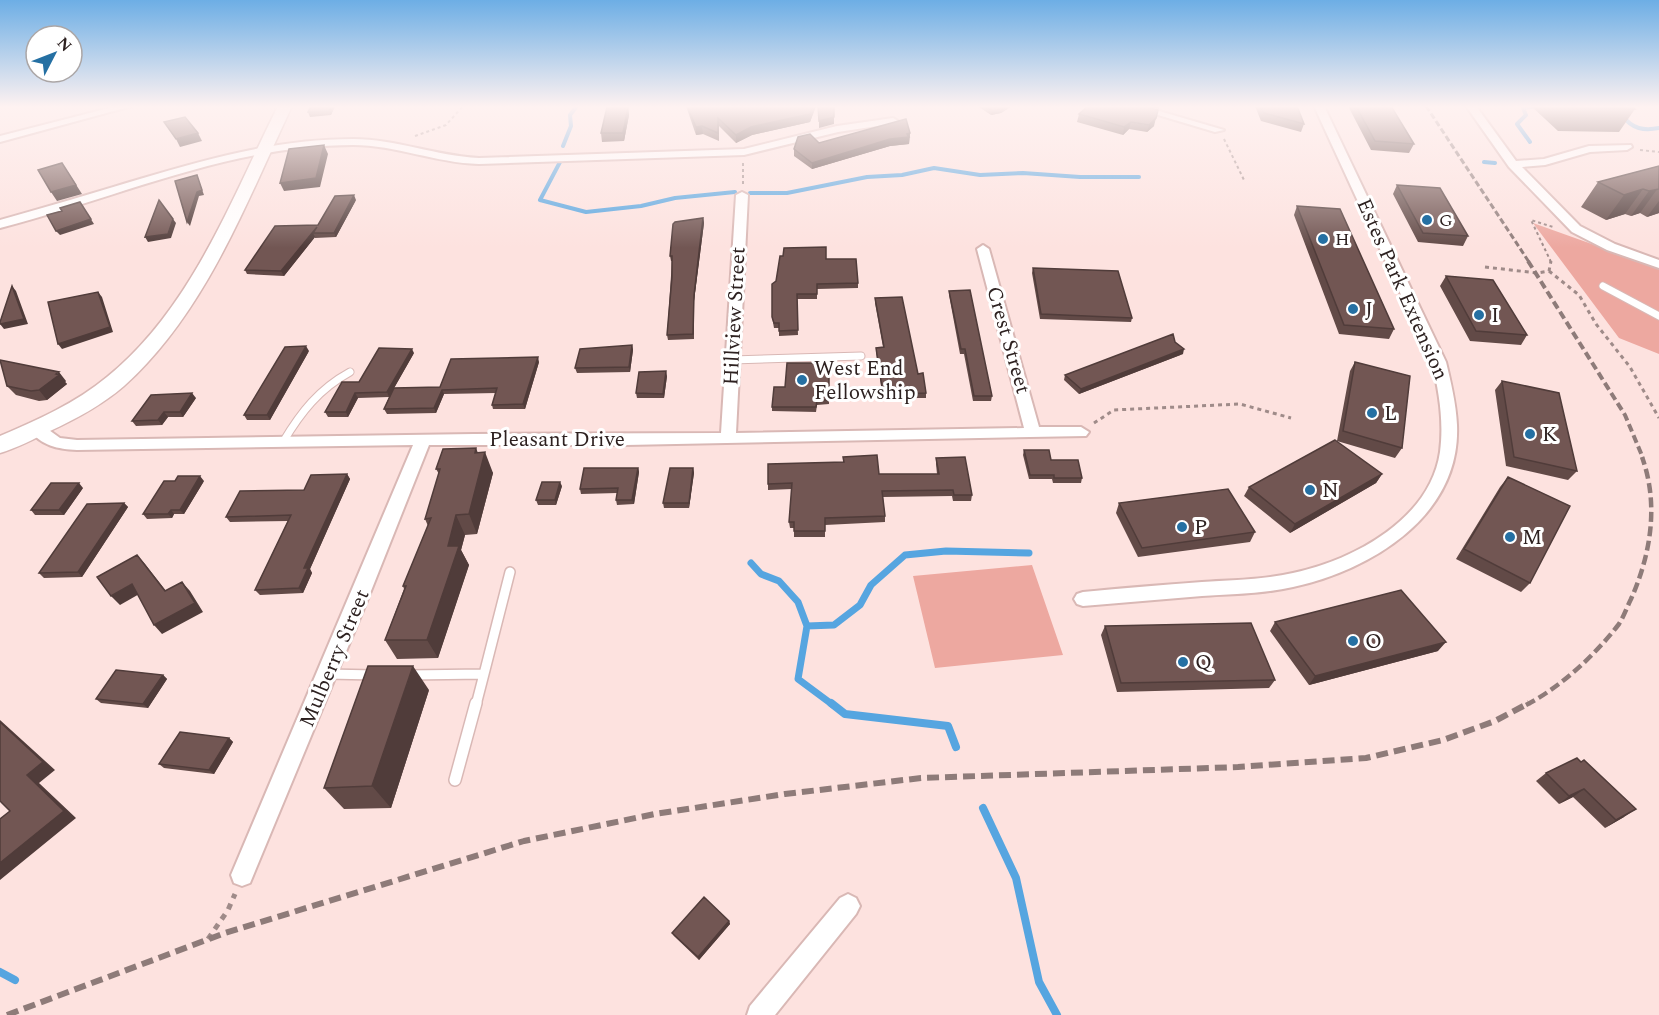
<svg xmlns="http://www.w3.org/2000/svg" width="1659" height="1015" font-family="Spectral,serif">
<rect width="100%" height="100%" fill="#fde2df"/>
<path fill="#eda8a0" d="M1533,223L1659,268V354L1619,338Z
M1032,565L1063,655L935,668L913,576Z"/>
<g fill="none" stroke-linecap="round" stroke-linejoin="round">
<path stroke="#56a5e0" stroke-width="4" d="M1623,116C1632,129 1644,131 1659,128
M1530,142L1517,124L1526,115L1523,108L1538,106
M563,146L571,126L570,115L577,106
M560,162L540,200L586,212L641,206L675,198L735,192
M1484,162L1495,163
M750,193H787L867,177L902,175L934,168L980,175L1023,173L1080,177H1139"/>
<path stroke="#56a5e0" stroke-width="7" d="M751,563L761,574L779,581L798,602L807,626L798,679L833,705
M807,626L834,625L860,605L871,585L905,555L946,551L1029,553"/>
<path stroke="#56a5e0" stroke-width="8" d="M831,703L845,714L948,726L956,747
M983,808L1016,878L1039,982L1057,1015
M0,972L15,980"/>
<g stroke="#d9b8b5" stroke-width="9">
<path id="service-far2" d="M1603,286L1659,316
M732,360L861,356
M283,442C301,412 319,389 350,372"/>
</g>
<g stroke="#d9b8b5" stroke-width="12">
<path id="service-far1" d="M328,674L375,675
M409,675L484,674L510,572
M476,705L484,674"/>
</g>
<g stroke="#d9b8b5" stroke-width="14">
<path id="service" d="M455,780L476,703"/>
</g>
<g stroke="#d9b8b5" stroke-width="4">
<path id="minor" d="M117,106H132L0,142V136Z
M1128,106H1142L1224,130L1215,132Z
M1314,106H1324L1446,362C1451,383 1456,403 1457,425C1461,516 1371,570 1293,587C1263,594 1232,594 1202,596C1162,599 1123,603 1083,606L1077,604L1074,599L1077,594L1083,592C1123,588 1162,585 1202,582C1232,580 1263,580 1293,573C1353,560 1430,520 1440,452C1444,421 1439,392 1432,362Z
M1466,106H1476L1516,161L1544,159L1589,146L1631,145L1632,147L1627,150L1590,152L1545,165L1522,167L1580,226L1615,244L1659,260V268L1607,250L1572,232L1509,167Z
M893,118L898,121L897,123L838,132L744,155L479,164C436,163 396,145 353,145C230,145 117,198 0,228V220C47,207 93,193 140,179C210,158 279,139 353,139C396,139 436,156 479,158L744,149L837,126Z
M742,192L748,195L736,433L1024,428L977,249L983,245L989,249L1039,427H1081L1089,432L1086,436L626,445H429L367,601L250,883L242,886L234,883L231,875L413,445L77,450C58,449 41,446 29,429L32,425H42L60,438L77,440L474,434L721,433L736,195Z
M848,894L856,898L860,906L856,914L775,1015H747L750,1006L840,898Z"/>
</g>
<g stroke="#d9b8b5" stroke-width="3">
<path id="secondary" d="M278,106H292C246,203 206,312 124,386C102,405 76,419 50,431C34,439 17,448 0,453V436C37,420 76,403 107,377C191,309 231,200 278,106Z"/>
</g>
<path stroke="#9f8b89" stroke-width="2" stroke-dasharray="3 3" stroke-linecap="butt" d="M415,136L446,125L463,106
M1224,139L1244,180
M1640,150L1659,152
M743,163V186
M1551,262L1531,220L1553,227"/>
<path stroke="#9f8b89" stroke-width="3" stroke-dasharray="4 4" stroke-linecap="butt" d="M1485,267L1537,273L1549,271L1551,261
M1549,271L1579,295L1596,324L1630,367L1659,418
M1094,423L1114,410L1240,404L1291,418"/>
<path stroke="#9f8b89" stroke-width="5" stroke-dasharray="6 6" stroke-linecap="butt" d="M208,939L228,910L235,894"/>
<use href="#service-far2" stroke="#fff" stroke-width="7"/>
<use href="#service-far1" stroke="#fff" stroke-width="9"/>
<use href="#service" stroke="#fff" stroke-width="11"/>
<use href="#minor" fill="#fff" fill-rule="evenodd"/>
<use href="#secondary" fill="#fff" fill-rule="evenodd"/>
<path stroke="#8e7b79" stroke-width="3" stroke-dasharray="6 3" stroke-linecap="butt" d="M1426,106L1529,262"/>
<path stroke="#8e7b79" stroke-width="4" stroke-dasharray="8 4" stroke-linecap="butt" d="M1528,261L1625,415L1643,458"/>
<path stroke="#8e7b79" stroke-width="4.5" stroke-dasharray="10 4.5" stroke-linecap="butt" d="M1526,705C1561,687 1595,655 1619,624C1624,616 1627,607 1631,599C1651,554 1659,504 1642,457"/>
<path stroke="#8e7b79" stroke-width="6" stroke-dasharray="12 6" stroke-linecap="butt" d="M7,1015L225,933L524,841L655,814L785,794L921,778L1238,767L1366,758L1443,740L1495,721L1529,703"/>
</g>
<path fill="#624a47" d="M335,106L331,115L310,117L308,112Z
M686,106H816L810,122L752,135L736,143L719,126V141L703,134L696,135Z
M974,106H1012L1001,113L991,115L979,107Z
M1148,106H1159V109Z
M1255,106H1297L1304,124L1301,132L1261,121Z
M1348,106H1391L1414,144L1409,153L1371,150Z
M1531,106H1632L1635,109L1619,132L1558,131Z
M628,107L629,115L624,141L602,142L601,133Z
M1079,114L1154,126L1147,132L1129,129L1123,135L1077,122Z
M910,133L909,144L890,146L812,169L794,156V149L819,143Z
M1659,166V213L1647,217L1640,213L1631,216L1625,214L1606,220L1581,207L1598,182Z
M1397,185L1468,236L1463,246L1418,242L1393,194Z
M356,200L336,237L315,238V237L284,276L247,274L245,270L318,225Z
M1297,206L1394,329L1389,339L1339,334L1294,215Z
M703,218L704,223L694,301V339L668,340L667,335L672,261H671L670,256Z
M826,259L858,283V288L817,289V299H797L798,335L779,336V328H774L772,317Z
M1033,268L1132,318L1131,322L1040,319L1032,273Z
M1446,276L1527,335L1521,345L1470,341L1440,286Z
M949,291L992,396L991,401H973L964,354H960L949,295Z
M875,298L918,374L926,393V398H883L876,352V348L883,347L875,303Z
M632,345L633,350L630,372L577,373L575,368Z
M309,351L270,420H247L244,415Z
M414,353L394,388L440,387L539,362L525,409H493L492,405L496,393L444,394L436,413L387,414L384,409L389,397L358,398L348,417H328L325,412L359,382Z
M1183,354L1079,394L1064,380L1065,375Z
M1355,362L1402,448L1395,458L1337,441L1350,371Z
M818,370H829V404L817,405L816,412L772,411V407L785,387Z
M667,376L664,398H637L636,393Z
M66,381L65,382L67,384L47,400L39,401L16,395L7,386Z
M1502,381L1577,471L1568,480L1506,466L1495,390Z
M196,398L183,417H168L162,425L136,426L132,421Z
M1024,450L1051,460L1082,478L1081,483H1053L1052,479H1029L1023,455Z
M478,453L493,473L477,534L465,535L461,550L469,565L438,658L397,659L385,640L404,589L403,586L428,526L425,519L439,474L436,469Z
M843,457L879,474H937L936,464V458L972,495L971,501H953L952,496L883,497L885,516V522L825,525V537H794V528H790L789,522L792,489L768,490V484L843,462Z
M638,468L639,472L634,504L617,505L616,500L617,493L581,494L580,489Z
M693,468L694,473L689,508H664L663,503Z
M347,474L350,479L310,569L312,573L303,593L260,595L255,590L288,521L230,522L226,517L304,490Z
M1382,474L1376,483L1290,533L1244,496L1249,487Z
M1508,477L1530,583L1521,592L1456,559L1500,487Z
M204,481L184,514H174L172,518L147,519L143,514Z
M562,486L556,505H538L536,500Z
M83,488L64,515H35L31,510Z
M124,503L128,507L82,577L44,578L39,573Z
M1119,503L1255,532L1250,542L1138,557L1116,513Z
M1275,622L1438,651L1309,685L1270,631Z
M1105,626L1275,680L1269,688L1117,692L1101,635Z
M163,675L167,679L148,708L101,703L96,699Z
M429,690L391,808L344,809L324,788Z
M229,738L233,742L214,774L164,768L159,764Z
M1581,762L1624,817L1605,828L1573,797L1559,804L1536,781L1546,773Z
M729,921L730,924L699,960L674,936L672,933Z"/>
<path fill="#503c3a" d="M331,106H335L331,115L329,111Z
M813,106H816L810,122L752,135L736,143V135L751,127Z
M1006,106H1012L1001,113L991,115L992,111Z
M628,107L629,115L624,141L623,133Z
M834,117V124L819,128V121Z
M1156,118L1154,126L1147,132L1149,125Z
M1131,122L1129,129L1123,135L1124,127Z
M702,126L703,134L696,135V127Z
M198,133L202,141L180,147L176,139Z
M910,133L909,144L890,146L812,169V163Z
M324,145L328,154L320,187L284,191L280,183Z
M68,172L82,194L57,201L51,192Z
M197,175L204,195L199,196L190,226L187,222Z
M1658,188L1640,213L1631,216L1649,191Z
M1643,189L1625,214L1606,220L1624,195Z
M354,195L356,200L336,237L334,233Z
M1659,201V213L1647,217Z
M80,202L94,224L60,235L56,231Z
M703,218L704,223L694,301V339V295Z
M173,219L176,223L171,238L148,242L145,237Z
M317,227L313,233L315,237L284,276L281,271Z
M12,286L16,291L28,324L4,329L0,324Z
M98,292L102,297L113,332L62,349L58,344Z
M632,345L633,350L630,372L629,367Z
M306,346L309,351L270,420L267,415Z
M412,349L414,353L389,397L387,392Z
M1184,349L1183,354L1079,394L1081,389Z
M538,357L539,362L525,409L523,404Z
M666,371L667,376L664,398L663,394Z
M59,372L66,381L65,382L67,384L47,400L39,390Z
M442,390L444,394L436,413L434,408Z
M192,393L196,398L183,417L180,412Z
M355,393L358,398L348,417L346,412Z
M164,412L168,417L162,425L158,420Z
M476,448L482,463L485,452L493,473L477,534L469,514L475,453Z
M638,468L639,472L634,504L632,500Z
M693,468L694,473L689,508V503Z
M347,474L350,479L310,569L312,573L303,593L299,588L304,568Z
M1382,474L1376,483L1290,533L1295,524Z
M200,476L204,481L184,514L180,510Z
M560,482L562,486L556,505L555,500Z
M79,483L83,488L64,515L59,510Z
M124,503L128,507L82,577L78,572Z
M171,510L174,514L172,518L168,514Z
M456,515L465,535L461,550L469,565L438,658L427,640L448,546Z
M137,555L145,564L173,600L165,591Z
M182,582L190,591L203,612L162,634L154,625Z
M132,584L141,593L120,605L111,596Z
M1446,642L1438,651L1309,685L1315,676Z
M413,666L429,690L391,808L372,786Z
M163,675L167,679L148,708L143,704Z
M0,720L55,770L39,783L76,818L0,880V863L27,775L0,722Z
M229,738L233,742L214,774L209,770Z
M1584,789L1573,797L1559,804L1569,796Z
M1636,809L1624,817L1605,828L1616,820Z
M729,921L730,924L699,960L698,957Z"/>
<path fill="#725653" stroke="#503c3a" stroke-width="1.5" d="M311,106H331L329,111L308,112Z
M687,106H813L810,114L751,127L736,135L718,118V133L702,126L696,127Z
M818,106H834V117L819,121Z
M984,106H1006L1002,109L992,111Z
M1088,106H1145L1158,110L1156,118L1149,125L1131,122L1124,127L1079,114Z
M1261,106H1297L1304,124L1264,113Z
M1356,106H1391L1414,144L1375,141Z
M1570,106H1632L1635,109L1572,107Z
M607,107H628L623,133H601Z
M185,117L198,133L176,139L164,122Z
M906,119L910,133L907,134L909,137L890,139L812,163L794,149L798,137L810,134L819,143Z
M324,145L316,178L280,183L289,149Z
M62,163L76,185L51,192L38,170Z
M1659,166V189L1649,191L1643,189L1624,195L1598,182Z
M197,175L202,190L197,192L187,222L175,181Z
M1397,185L1440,188L1468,236L1423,233Z
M354,195L334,233H313L317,227L281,271L245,270L275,226L318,225L335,196Z
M159,200L173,219L168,234L145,237Z
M80,202L91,219L56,231L47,215L62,211L60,208Z
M1297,206L1340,209L1394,329L1344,325Z
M703,218L694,295L693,334L667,335L672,277V256H670L673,224L675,222Z
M826,247V259H856L858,283L817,284V294H797L798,330L779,331V323H774L772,317V284L776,281L780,256H783L784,248Z
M1033,268L1118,271L1132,318L1041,314Z
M1446,276L1493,280L1527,335L1476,331Z
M12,286L24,319L0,324V322Z
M970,290L992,396H974L965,349H961L949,291Z
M98,292L110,327L58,344L48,302Z
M902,297L918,374L923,373L926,393L883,394L876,348L884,347L875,298Z
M1173,334L1175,342L1184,349L1081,389L1065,375Z
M632,345L629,367L575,368L580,349Z
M306,346L267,415H244L285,347Z
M379,348L412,349L387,392L355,393L346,412H325L342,382H359Z
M538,357L523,404L492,405L497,388L442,390L434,408L384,409L394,388L440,387L451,359Z
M0,360L59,372L56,374L59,375L39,390L31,391L7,386Z
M1355,362L1410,376L1402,448L1343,431Z
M787,363H818V370H829V400H817L816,407H772L774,387H785Z
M666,371L663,394L636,393L639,372Z
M1502,381L1559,393L1577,471L1514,457Z
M192,393L180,412H164L158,420L132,421L151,395Z
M1335,440L1382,474L1295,524L1249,487Z
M476,448L475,453L485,452L469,514L456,515L448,546H459L427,640H385L406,586H403L431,518L425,519L440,469H436L443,449Z
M1024,450H1049L1051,460H1078L1082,478H1054V475H1030Z
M877,455L879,474H939L936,458L965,457L972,495H954L953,490L882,491L885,516L825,518V531H794V522H789L792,483L768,484V464L844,462L843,457Z
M584,468H638L632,500H616L618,488L580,489Z
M670,468H693L689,503H663Z
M347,474L304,568H308L299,588L255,590L291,515L226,517L240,491L304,490L311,475Z
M178,476H200L180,510H171L168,514H143L164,481H175Z
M1508,477L1570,506L1530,583L1464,549Z
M542,482H560L555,500H536Z
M51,483H79L59,510H31Z
M1228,489L1255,532L1142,548L1119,503Z
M124,503L78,572L39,573L87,504Z
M137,555L165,591L182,582L195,603L154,625L132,584L111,596L97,577Z
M1401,590L1446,642L1315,676L1275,622Z
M1251,623L1275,680L1121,683L1105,626Z
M368,666H413L372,786L324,788Z
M116,670L163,675L143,704L96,699Z
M0,722L43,762L27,775L64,811L0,863V819L10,811L0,801Z
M180,732L229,738L209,770L159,764Z
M1577,758L1581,762L1584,760L1636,809L1616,820L1584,789L1569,796L1546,773Z
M704,897L729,921L698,957L672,933Z"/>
<linearGradient id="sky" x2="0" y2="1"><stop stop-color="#6daee5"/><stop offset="0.43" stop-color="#fef2f1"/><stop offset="1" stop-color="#fef2f1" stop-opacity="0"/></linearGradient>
<rect width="1659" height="248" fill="url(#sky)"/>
<g fill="#2570a3" stroke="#fff" stroke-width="2">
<circle cx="1427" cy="220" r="6"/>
<circle cx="1323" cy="239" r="6"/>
<circle cx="1353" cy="309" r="6"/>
<circle cx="1479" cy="315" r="6"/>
<circle cx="802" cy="380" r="6"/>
<circle cx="1372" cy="413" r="6"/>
<circle cx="1530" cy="434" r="6"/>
<circle cx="1310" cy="490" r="6"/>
<circle cx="1182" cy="527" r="6"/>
<circle cx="1510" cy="537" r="6"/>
<circle cx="1353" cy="641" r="6"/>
<circle cx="1183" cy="662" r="6"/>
</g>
<g text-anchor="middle" stroke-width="6" stroke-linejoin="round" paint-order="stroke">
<g font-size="18" fill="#2d2120" stroke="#fff" text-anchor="start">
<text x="1439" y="226">G</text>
<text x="1335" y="245">H</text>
</g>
<g font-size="21" fill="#2d2120" stroke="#fff">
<text transform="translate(1403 289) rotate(66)" y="7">Estes Park Extension</text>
<text transform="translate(734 316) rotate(-87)" y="7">Hillview Street</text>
<text transform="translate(1009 340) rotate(74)" y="7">Crest Street</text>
<text x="557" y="446">Pleasant Drive</text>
<text transform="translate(334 658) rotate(-67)" y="7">Mulberry Street</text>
</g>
<g font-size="21" fill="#2d2120" stroke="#fff" text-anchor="start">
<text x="1365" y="316">J</text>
<text x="1491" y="322">I</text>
<text x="814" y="375">West End<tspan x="814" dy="24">Fellowship</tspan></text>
<text x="1384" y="420">L</text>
<text x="1542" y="441">K</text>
<text x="1322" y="497">N</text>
<text x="1194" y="534">P</text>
<text x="1522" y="544">M</text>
<text x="1365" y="648">O</text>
<text x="1195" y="669">Q</text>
</g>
</g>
<g transform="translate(54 54) rotate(48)"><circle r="28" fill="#ffffff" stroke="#aba6a6" stroke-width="1.5"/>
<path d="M0-4.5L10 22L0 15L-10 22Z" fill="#2570a3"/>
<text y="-9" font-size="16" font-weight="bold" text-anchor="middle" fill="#2d2120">N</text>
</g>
</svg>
